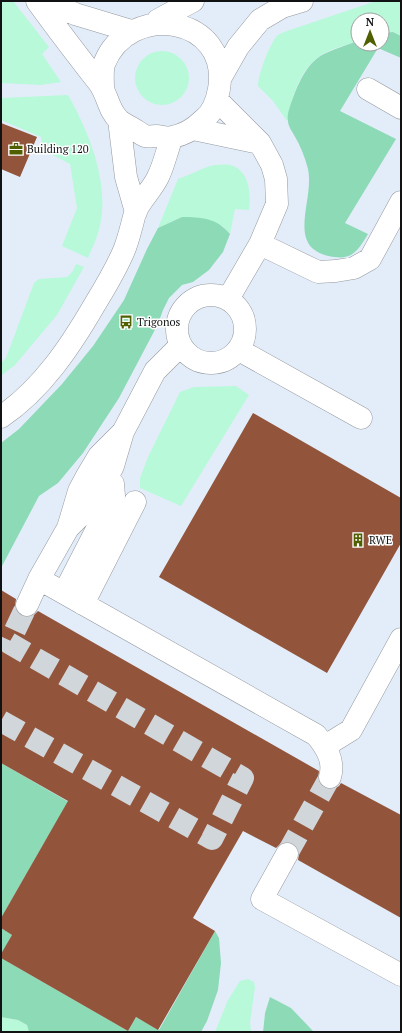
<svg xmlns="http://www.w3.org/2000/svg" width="402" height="1033" font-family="'PT Serif',serif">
<rect width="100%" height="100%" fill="#f3f8fd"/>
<path fill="#e3edf9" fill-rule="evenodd" d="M1,1H401V1032H315L271,997L265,1013L263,1032H1ZM358,20H382V44H358Z"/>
<path fill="#b7f9d9" d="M1,1H13L49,47L42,54L61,82L41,85L1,83Z
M376,1H401V36L393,32L382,33V20H358V41C347,45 333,48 323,54C300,67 292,97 287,121L273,101L258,86C258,75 270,42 278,35C280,34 282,33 284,32Z
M135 78a27 27 0 1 1 54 0a27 27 0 1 1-54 0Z
M68,95C90,134 112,188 98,233C96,241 91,250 88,258L62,246L77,208L70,164L43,150L41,137L1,120V98Z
M214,165C219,165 225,164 230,165C250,170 251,194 249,210L235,209L230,234L223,226L182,217L158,228L178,179C191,175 201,168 214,165Z
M76,264L84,267L57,315L15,365L2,375L1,363L6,358L34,283L39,279L67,277L73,271Z
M236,386L249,395L181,506L140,488V478L148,457L180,392L194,387Z
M248,979L254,982L255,987L250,1022L251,1032H215L228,1000L240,981Z
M1,1017L18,1020L27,1025L29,1032H1Z"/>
<path fill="#8ddab7" d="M393,32L401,36V58L378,48L340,111L396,139L345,223L368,234C359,249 353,260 334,257C283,250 315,201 308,169C305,157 300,145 294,135C292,131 288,126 288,121C286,115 292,101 294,95C300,80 308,62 324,54C334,49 347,45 358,41V44H382V33Z
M182,217C201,217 217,218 230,234L223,252L209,270L193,282L182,285L169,298L163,310L158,324L119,398L83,453L58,483L39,496L1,568V443L19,429L62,384L93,346L124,300L147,249L158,228Z
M1,763L86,812L47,838L1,918Z
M1,928L12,935L1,958Z
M215,931L219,938L221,963L218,990L207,1021L201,1032H29L27,1025L18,1020L1,1017V958L128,1031L136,1017L159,1030Z
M270,997L291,1008L313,1031L315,1032H263L265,1013Z"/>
<path fill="#92543a" d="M1,123L37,137L20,177L1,169Z
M253,413L401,498V543L327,673L159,577Z
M1,590L16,599L15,607L17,612L21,616L29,617L34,615L38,611L319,771L318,780L322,787L328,789H334L339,786L341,783L401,815V918L298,860L299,854L298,848L293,843L286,842L281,843L276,848L243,831L193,918L215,931L158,1030L136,1017L128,1031L1,958V954L12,935L1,928V918L68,801L1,763Z"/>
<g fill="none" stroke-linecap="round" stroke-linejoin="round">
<path stroke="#d1d6da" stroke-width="22" stroke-dasharray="22 11" stroke-linecap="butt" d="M1,721L212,839L243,778L9,643L27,605
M287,854L330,777"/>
<g stroke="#95999e" stroke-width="23">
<path id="minor" d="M37,1C57,29 78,56 99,83C108,95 108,110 119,120C122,123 128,126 132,128C136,130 140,134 145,136C148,137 153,136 157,136C161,137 167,138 172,137C184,135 195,128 203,120C213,113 217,100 219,89C231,16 129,0 104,64C102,71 103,81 103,88
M48,1L75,14L128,30
M158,20L193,1
M221,77L238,47L260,20L282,7L302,1
M368,89L401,108
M217,100L260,143L272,165L276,179L277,204L260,244L228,299
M119,120L126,177L136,212
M193,129L260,143
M260,244L318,272L336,271L354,268L370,259L401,202
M177 329a34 34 0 1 1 68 0a34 34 0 1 1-68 0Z
M239,350L361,418
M1,417C42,389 70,347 95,304C106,286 117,268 125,248C129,237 132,225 135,213C140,200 152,190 158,177C164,165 167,150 172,137
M123,432L99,456L87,476L79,491L68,528L39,579L316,735C326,747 335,761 330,777
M69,527L95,501L113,466L123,432L145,390L155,371L181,345
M64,593L114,496L113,484
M83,604L135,502
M27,605L39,579
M325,746L351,730L401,639
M287,854L262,899L401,975"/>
</g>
<use href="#minor" stroke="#fff" stroke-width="22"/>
</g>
<defs>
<g id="office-bare" transform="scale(1.08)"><path d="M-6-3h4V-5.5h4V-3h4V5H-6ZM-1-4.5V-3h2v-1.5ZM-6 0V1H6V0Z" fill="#505f00" stroke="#fff" stroke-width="2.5" paint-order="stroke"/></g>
<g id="bus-bare" transform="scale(1.08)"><path d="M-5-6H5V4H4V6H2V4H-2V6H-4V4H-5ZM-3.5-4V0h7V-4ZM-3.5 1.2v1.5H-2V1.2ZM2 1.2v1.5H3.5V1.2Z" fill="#505f00" stroke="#fff" stroke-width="2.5" paint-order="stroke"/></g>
<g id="building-bare" transform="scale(1.08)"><path d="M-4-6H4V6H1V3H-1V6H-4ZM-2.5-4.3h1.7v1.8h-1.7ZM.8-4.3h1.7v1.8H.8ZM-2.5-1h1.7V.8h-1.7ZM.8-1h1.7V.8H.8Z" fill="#505f00" stroke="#fff" stroke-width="2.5" paint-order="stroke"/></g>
</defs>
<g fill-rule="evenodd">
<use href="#office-bare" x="16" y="149"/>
<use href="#bus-bare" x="126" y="322"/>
<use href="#building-bare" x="358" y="540"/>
</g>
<g text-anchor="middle" stroke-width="3" stroke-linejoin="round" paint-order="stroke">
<g font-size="11" fill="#101213" stroke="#fff" text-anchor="start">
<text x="27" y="153">Building 120</text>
<text x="137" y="326">Trigonos</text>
<text x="369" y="544">RWE</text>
</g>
</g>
<rect width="402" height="1033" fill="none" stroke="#101213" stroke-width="4"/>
<g transform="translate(370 32)"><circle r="19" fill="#ffffff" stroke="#9fa0a1"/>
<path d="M0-3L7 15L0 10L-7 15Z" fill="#505f00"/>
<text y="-6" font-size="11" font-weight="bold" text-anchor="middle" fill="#101213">N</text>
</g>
</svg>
